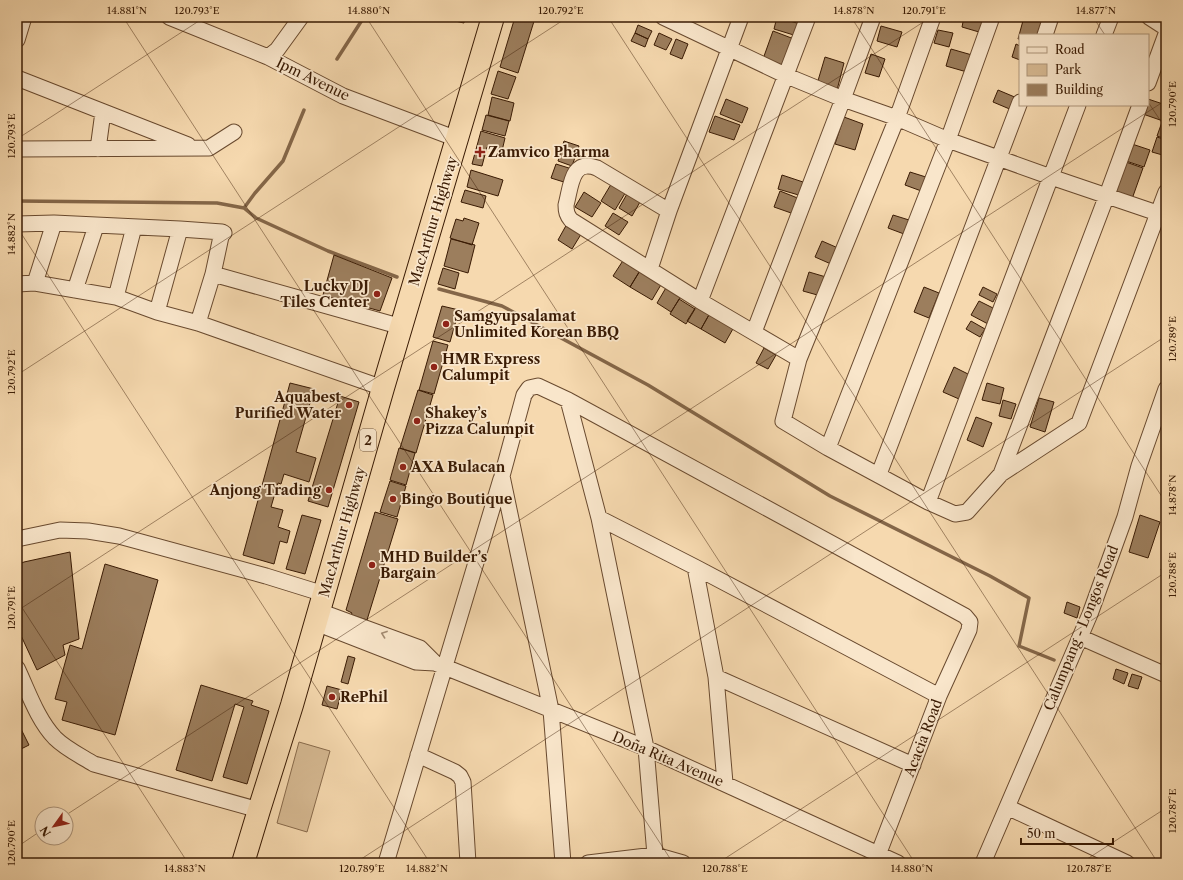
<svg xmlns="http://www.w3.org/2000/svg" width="1183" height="880" font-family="'Libre Caslon Text',serif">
<rect width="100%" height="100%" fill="#f6d9af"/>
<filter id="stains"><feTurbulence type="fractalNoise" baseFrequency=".005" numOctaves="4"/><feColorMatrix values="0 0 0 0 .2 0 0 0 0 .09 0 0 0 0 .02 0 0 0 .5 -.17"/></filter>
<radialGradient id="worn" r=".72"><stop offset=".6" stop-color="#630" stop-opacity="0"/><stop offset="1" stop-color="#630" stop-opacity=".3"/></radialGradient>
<path fill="#d6b992" stroke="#886a4b" d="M299,742L330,751L307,832L277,823Z"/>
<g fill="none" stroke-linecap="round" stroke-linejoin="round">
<path stroke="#846648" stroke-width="3.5" d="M337,59L364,17
M17,201L217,203L244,208L256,218L328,251L397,277
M244,208L255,193L283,161L304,110
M439,289L502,306L648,385L830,496L990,576L1029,598L1019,646L1054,660"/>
</g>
<path fill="#9c7e5d" stroke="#3a1b04" d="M447,17H465L464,23L446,19Z
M515,17L535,18L518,73L500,67Z
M777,17L800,24L797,36L774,29Z
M964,17H984L979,32L962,27Z
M1024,17H1034L1042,20L1037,35H1020V39H1018Z
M638,25L652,31L648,39L635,33Z
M881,26L902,32L897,47L877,41Z
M938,30L953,33L949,47L934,43Z
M773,31L794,39L785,67L763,59Z
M635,33L648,39L645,47L631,41Z
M659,33L672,39L666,50L654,45Z
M676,39L688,44L682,59L670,54Z
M1016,44L1020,46V60L1012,57Z
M951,49L972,55L967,72L946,66Z
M871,54L885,59L879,77L865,73Z
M825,57L844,63L837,90L817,84Z
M498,71L516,77L508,99L491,94Z
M998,90L1017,98L1012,110L993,102Z
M492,97L514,103L510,121L488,115Z
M726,99L748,108L742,123L720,114Z
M1148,99L1166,105V111L1163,121L1140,113L1143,105H1148Z
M486,115L509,121L505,136L482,130Z
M715,116L740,125L734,140L709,132Z
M844,117L863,124L855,150L835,144Z
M1162,122L1166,123V139L1157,136Z
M481,131L505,138L502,151L487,147L482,166L472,164Z
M1157,137L1166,140V156L1152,152Z
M564,141L579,146L572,166L558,161Z
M1132,144L1150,150L1144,167L1123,160Z
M1123,161L1143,168L1132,199L1112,192Z
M556,164L572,169L567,183L551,178Z
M471,170L503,180L498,196L467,187Z
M910,172L929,178L924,192L905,185Z
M782,175L806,183L802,196L778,189Z
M613,181L627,190L615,210L601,201Z
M465,190L486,196L483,208L461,202Z
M780,191L800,199L794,214L774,207Z
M584,192L601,203L592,217L575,207Z
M627,194L640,202L632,216L619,208Z
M613,213L628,222L619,235L605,226Z
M893,215L909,220L904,234L888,228Z
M464,218L479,223L472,245L450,238L456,219L463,221Z
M568,222L583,231L572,249L558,240Z
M451,239L475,245L468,273L444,266Z
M822,241L838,248L831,264L815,257Z
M334,255L392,278L380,311L323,295Z
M624,259L641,269L630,287L613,276Z
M443,268L459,273L455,289L438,284Z
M641,269L662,283L652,300L630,287Z
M809,272L826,277L821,296L803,291Z
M667,286L682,295L671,312L657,303Z
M924,287L939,293L929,318L914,312Z
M983,287L997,294L993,302L979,295Z
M679,299L695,309L686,324L670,314Z
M979,301L995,309L988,324L971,315Z
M697,305L710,313L701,329L687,321Z
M442,306L459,310L450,342L433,337Z
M710,313L734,327L725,343L701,329Z
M971,321L985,329L980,337L966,329Z
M433,341L448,345L434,394L419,390Z
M764,348L776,355L768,369L756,363Z
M954,367L970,375L959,399L943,392Z
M290,383L314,389L296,452L316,458L309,482L284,474L281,484L278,483L271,507L283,510L278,527L290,531L287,543L280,541L274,564L243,555Z
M987,383L1004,388L1000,404L982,400Z
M418,390L433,395L416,453L400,448Z
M340,396L359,402L328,507L308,501Z
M1039,398L1054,402L1045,432L1030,427Z
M1003,400L1016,404L1011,419L999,416Z
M976,417L992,423L983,447L967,440Z
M399,448L415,453L406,485L390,480Z
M390,481L406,486L397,517L380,512Z
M375,512L398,519L367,620L351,615L352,613L346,610Z
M302,515L321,520L305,574L286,569Z
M1140,515L1160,522L1148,558L1129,552Z
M70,552L79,639L63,645L65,655L37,670L17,627V565L24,562Z
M1165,557L1166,558V572L1161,570Z
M105,564L158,580L115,735L62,720L67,702L55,699L70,645L82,649Z
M1067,602L1080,607L1077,618L1064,613Z
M348,656L355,658L348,684L341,682Z
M1116,669L1128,673L1124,684L1113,679Z
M1132,674L1142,677L1138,689L1128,686Z
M201,685L253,701L251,705L269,711L247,784L223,777L244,707L235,704L212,781L176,770Z
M327,686L342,690L337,709L322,705Z
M17,721L29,745L17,751Z"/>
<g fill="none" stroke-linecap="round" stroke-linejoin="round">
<g stroke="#694a2f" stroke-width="17">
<path id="minor" d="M169,17L268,57L343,96L457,139
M663,17L787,76L843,99L897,118L948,140L1051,177L1166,216
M933,17L897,118L799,359L783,421L828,448L928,502L955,514L967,512L1001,474L1079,423L1166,192
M1149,17L1166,28
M1045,35L1051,17
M1104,35L1111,17
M17,40L24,17
M268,57L277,50L301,17
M17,78L188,145
M1148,83L1166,34
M17,149L209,148L234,132
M98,149L103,112
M669,211L597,168C571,158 571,187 566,205C566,212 567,215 571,220L700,301L799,359
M17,224L54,223L180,229L222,232
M650,269L669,211L741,17
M213,274L402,327
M35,283L54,223
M17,284L35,283L116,297L157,312L198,323L383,388
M75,290L96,226
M116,297L134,227
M700,301L808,17
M157,312L180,229
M198,323L213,274L222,232L224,233
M754,332L843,99L873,17
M568,400L599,518L646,748L655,855L683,863
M828,448L948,140L992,17
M879,474L1020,102
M1001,474L1107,195L1140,105
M928,502L1078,105
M599,518L695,567L939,696
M17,539L60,530L88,531L119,536L266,576L324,594
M695,567L716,677L725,783
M319,611L420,648L435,663
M316,623L416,662L435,663L646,748L898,863
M1080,637L1166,675
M17,668C28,691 37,719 55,738C66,749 81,756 94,764L259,810
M716,677L913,765
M418,755L455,772L460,776L463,782L468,863
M1007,807L1127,863
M386,863L501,479
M563,863L551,710L502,476L524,395L529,388L538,386L568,400L965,616L970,622L969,630L939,696L878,855
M588,863L655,855
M983,863L1090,614L1125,517L1139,466L1166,389"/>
</g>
<g stroke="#3a1b04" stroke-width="24">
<path id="highway" d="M243,863L259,810L292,705L383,388L493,17"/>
</g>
<use href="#minor" stroke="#f9e6cb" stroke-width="15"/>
<use href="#highway" stroke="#f6d9af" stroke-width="22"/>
</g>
<defs><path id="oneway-chevron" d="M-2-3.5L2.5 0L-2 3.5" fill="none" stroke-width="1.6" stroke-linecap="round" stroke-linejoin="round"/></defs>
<use stroke="#a38b71" href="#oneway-chevron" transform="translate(384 634) rotate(-160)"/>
<path fill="none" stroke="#3a1b04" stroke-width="1" stroke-opacity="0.45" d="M123,17L673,863M366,17L915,863M608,17L1158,863M851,17L1166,503M1093,17L1105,35M1148,102L1166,129M17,139L205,17M17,227L430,863M17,375L568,17M17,600L188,863M17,611L931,17M66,815L1166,100M17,847L42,830M355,863L1166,336M718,863L1166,572M1081,863L1166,808"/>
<g fill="#8f2418" stroke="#f9e6cb" stroke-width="1.5">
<path d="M478 146h4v4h4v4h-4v4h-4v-4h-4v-4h4z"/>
<circle cx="377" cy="294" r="4"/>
<circle cx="446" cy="324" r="4"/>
<circle cx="434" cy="367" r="4"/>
<circle cx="349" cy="405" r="4"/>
<circle cx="417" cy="421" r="4"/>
<circle cx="403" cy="467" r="4"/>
<circle cx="329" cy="490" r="4"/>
<circle cx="393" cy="499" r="4"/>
<circle cx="372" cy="565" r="4"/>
<circle cx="332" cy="697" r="4"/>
</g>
<g text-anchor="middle" stroke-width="3.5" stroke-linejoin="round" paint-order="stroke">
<rect fill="#f9e6cb" stroke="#735840" stroke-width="1" x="360" y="429" width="16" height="22" rx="3"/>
<g font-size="13" font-weight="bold" fill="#3a1b04">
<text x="368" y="445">2</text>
</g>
<g font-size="14" fill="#3a1b04" stroke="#f9e6cb">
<text transform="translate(313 79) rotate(26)" y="5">Ipm Avenue</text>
<text transform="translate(433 221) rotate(-73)" y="5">MacArthur Highway</text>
<text transform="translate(342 532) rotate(-74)" y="5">MacArthur Highway</text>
<text transform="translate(1081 628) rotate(-68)" y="5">Calumpang - Longos Road</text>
<text transform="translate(923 738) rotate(-69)" y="5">Acacia Road</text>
<text transform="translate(668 759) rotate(23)" y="5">Doña Rita Avenue</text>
</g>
<g font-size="14" font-weight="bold" fill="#3a1b04" stroke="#f9e6cb" text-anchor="start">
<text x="488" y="157">Zamvico Pharma</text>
<text x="369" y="291" text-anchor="end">Lucky DJ<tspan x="369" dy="16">Tiles Center</tspan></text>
<text x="454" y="321">Samgyupsalamat<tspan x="454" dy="16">Unlimited Korean BBQ</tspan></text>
<text x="442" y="364">HMR Express<tspan x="442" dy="16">Calumpit</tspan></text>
<text x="341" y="402" text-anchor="end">Aquabest<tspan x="341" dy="16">Purified Water</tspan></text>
<text x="425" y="418">Shakey’s<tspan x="425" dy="16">Pizza Calumpit</tspan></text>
<text x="411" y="472">AXA Bulacan</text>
<text x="321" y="495" text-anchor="end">Anjong Trading</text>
<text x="401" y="504">Bingo Boutique</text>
<text x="380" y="562">MHD Builder’s<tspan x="380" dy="16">Bargain</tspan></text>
<text x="340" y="702">RePhil</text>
</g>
</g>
<rect width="1183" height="880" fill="none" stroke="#f6d9af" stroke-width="44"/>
<rect x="1019" y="34" width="130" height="72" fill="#f9e6cb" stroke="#ad957b"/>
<rect x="1027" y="47" width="20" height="6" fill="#f9e6cb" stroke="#ad957b"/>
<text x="1055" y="54" font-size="12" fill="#3a1b04">Road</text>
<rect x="1027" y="64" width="20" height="12" fill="#d6b992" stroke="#ad957b"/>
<text x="1055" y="74" font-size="12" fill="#3a1b04">Park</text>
<rect x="1027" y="84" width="20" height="12" fill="#9c7e5d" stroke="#ad957b"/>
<text x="1055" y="94" font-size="12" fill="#3a1b04">Building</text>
<g transform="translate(54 826) rotate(237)"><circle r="19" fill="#f9e6cb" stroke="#ad957b"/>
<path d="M0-3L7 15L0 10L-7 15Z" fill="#8f2418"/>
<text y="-6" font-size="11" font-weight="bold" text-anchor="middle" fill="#3a1b04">N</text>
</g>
<path d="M1021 838v6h92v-6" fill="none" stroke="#3a1b04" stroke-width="2"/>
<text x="1027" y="838" font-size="12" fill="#3a1b04" stroke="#f9e6cb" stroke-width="3" paint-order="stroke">50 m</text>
<rect x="22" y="22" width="1139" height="836" fill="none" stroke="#3a1b04" stroke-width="1.5"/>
<g font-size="10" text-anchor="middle" fill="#3a1b04">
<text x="127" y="14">14.881°N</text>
<text x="197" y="14">120.793°E</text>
<text x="369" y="14">14.880°N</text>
<text x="561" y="14">120.792°E</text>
<text x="854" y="14">14.878°N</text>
<text x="924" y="14">120.791°E</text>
<text x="1096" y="14">14.877°N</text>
<text transform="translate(1172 104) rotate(-90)" y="4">120.790°E</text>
<text transform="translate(11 136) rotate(-90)" y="4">120.793°E</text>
<text transform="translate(11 234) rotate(-90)" y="4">14.882°N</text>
<text transform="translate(1172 339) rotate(-90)" y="4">120.789°E</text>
<text transform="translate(11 372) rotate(-90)" y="4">120.792°E</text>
<text transform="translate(1172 495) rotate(-90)" y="4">14.878°N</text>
<text transform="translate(1172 575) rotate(-90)" y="4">120.788°E</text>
<text transform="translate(11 608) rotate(-90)" y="4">120.791°E</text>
<text transform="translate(1172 811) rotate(-90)" y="4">120.787°E</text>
<text transform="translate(11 843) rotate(-90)" y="4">120.790°E</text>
<text x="185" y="872">14.883°N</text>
<text x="362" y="872">120.789°E</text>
<text x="427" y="872">14.882°N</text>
<text x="725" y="872">120.788°E</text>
<text x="912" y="872">14.880°N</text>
<text x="1089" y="872">120.787°E</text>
</g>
<rect width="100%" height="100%" filter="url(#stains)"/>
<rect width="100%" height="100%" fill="url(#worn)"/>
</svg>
